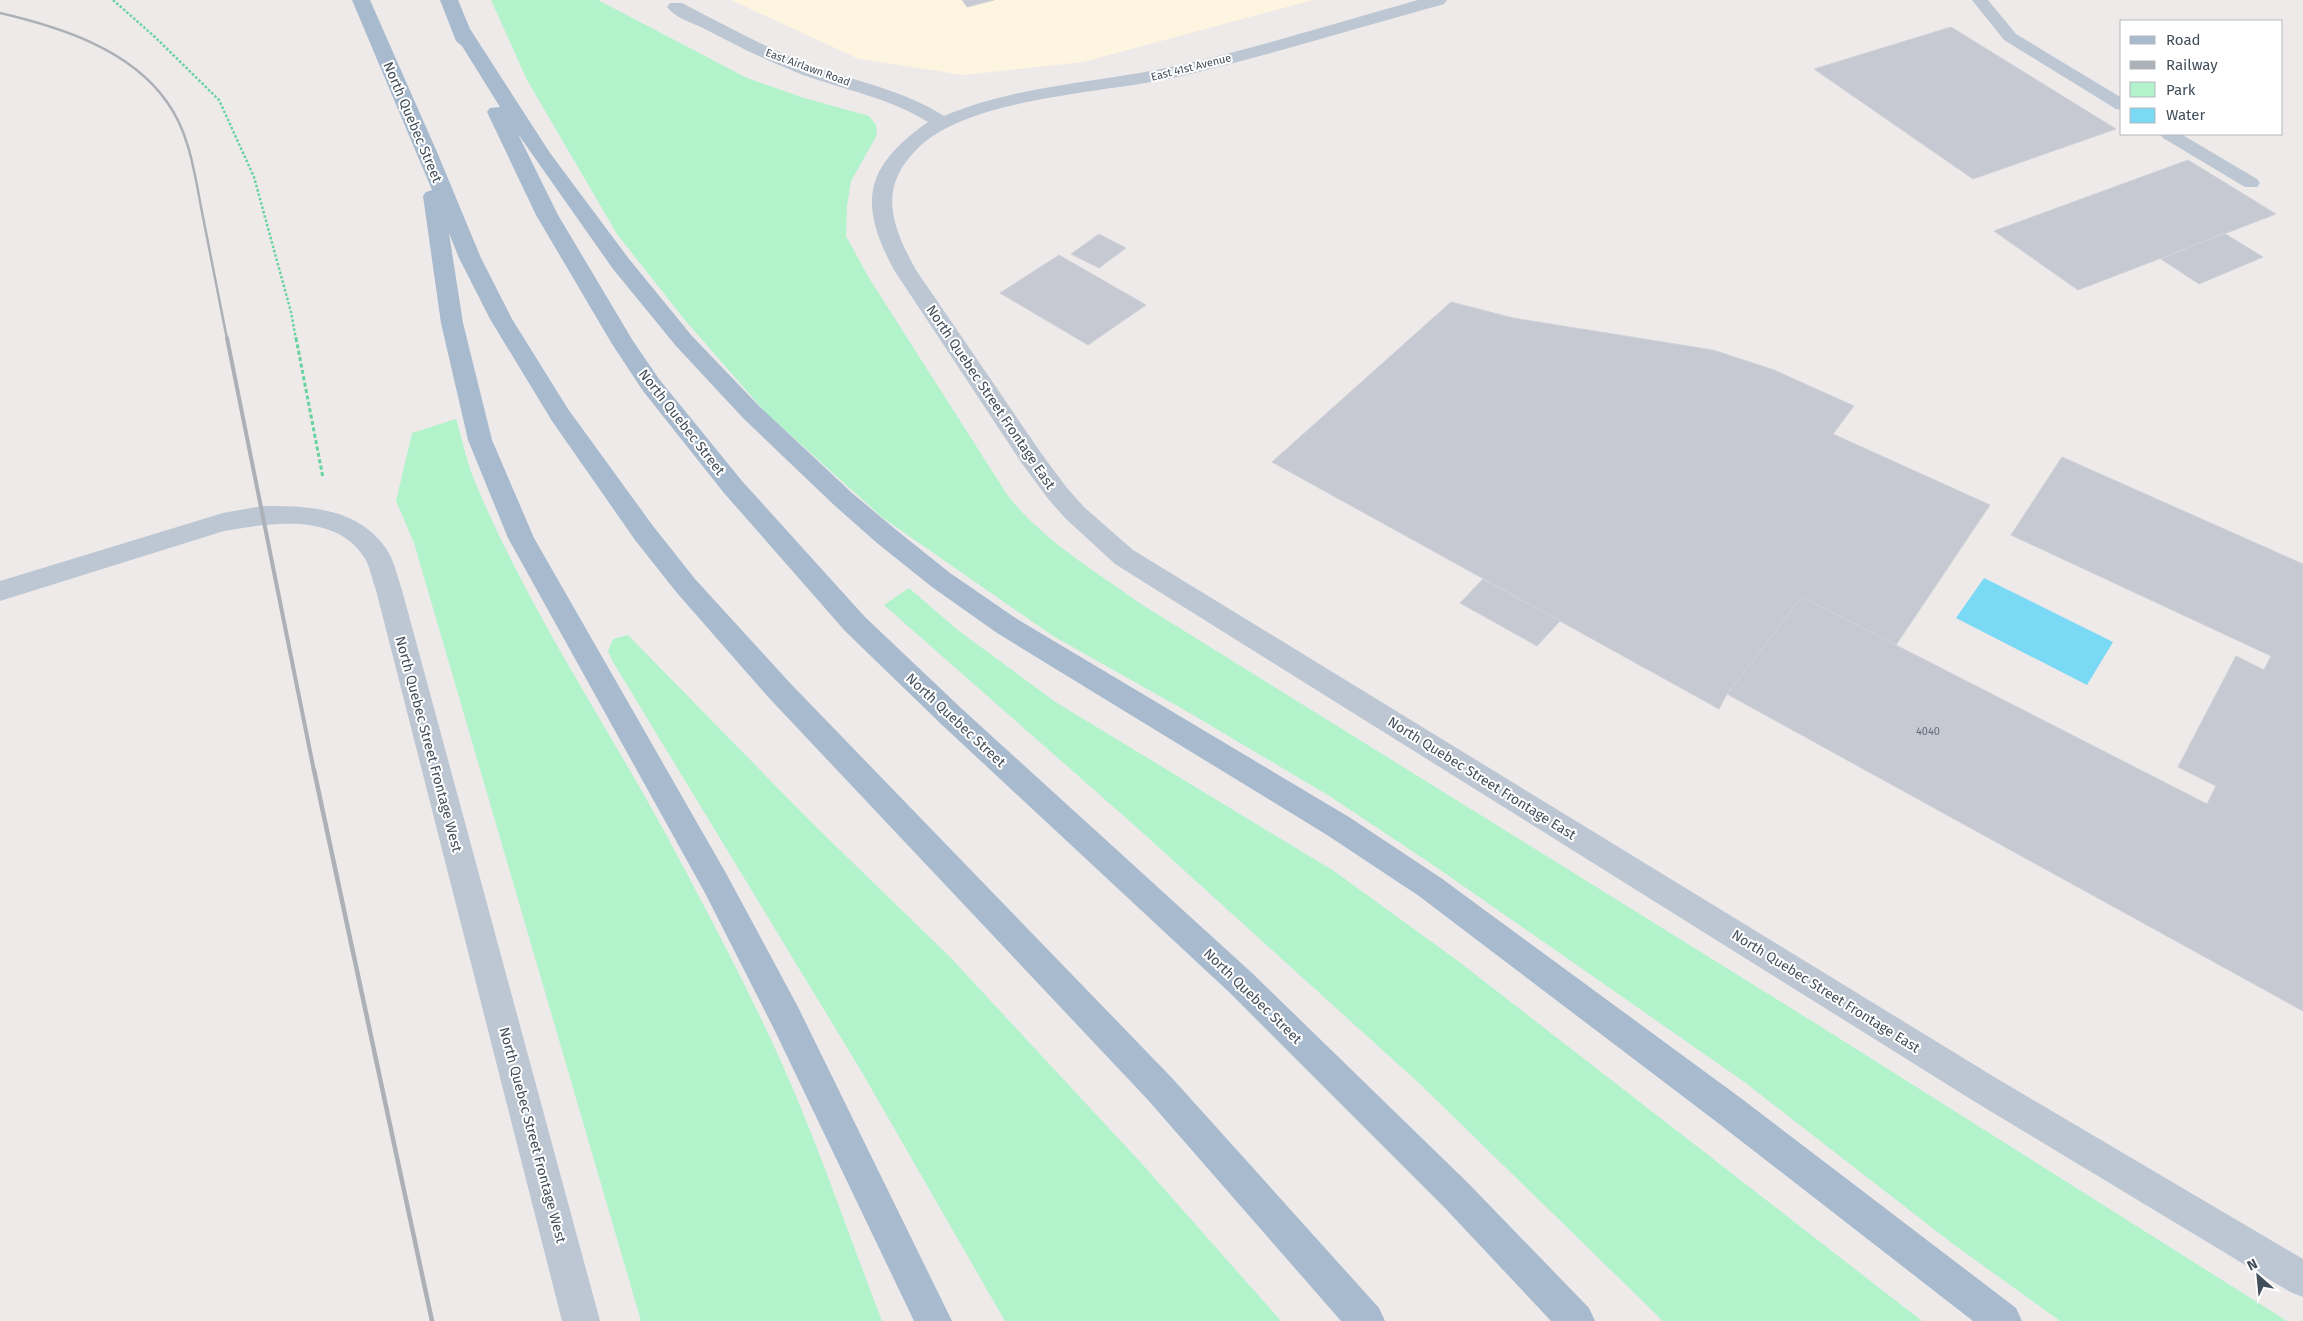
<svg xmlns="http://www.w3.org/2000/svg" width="2303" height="1321" font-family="'Fira Sans',sans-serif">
<rect width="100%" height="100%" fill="#eeeaea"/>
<path fill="#fdf5df" d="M731,0H1313L1083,62L964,75L859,59Z"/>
<path fill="#b2f3cc" d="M491,0H598L747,78L804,98L869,116L876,125L877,135L851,181L847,206L846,236L869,278L1008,496C1044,541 1095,571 1141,604L1815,1023L2287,1321H2060L1953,1244L1743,1081L1436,867L1331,797L1188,712L1053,636L883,518L766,413L684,319L617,234L527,80Z
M456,419C462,438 466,459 473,477C527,609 609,727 676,853C718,932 761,1013 796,1096C827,1170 853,1246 882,1321H641L414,543L396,501L412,433Z
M909,588L959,631L1057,703L1334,871L1458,961L1922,1321H1663L1421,1085L1134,825L884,605Z
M628,635L810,821L950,957L1143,1165L1281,1321H1005L860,1069L613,662L608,651L613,639Z"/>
<path fill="#7ad9f4" d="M1984,578L2113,642L2087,685L1956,618Z"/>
<path fill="#c6c9d2" stroke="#ced1d8" d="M962,0H994L967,7Z
M1951,27L2116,129L1973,179L1814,69Z
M2188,160L2276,214L2078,290L1994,231Z
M2224,233L2263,257L2199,284L2161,259Z
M1099,234L1126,248L1099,268L1071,254Z
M1059,255L1146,305L1088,345L1000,293Z
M1451,302L1513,318L1713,350L1774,370L1854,406L1833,434L1990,505L1896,645L1802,597L1727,694L1719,709L1272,462Z
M2062,457L2303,564V1011L1727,694L1802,597L2207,804L2216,786L2178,767L2236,656L2264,670L2271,656L2011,535Z
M1483,579L1560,621L1537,646L1460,603Z"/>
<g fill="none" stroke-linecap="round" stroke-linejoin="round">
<path stroke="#67d3a0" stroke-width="2.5" stroke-dasharray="2.5 2" stroke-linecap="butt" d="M113,0L155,37L219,100L254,177L291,312L296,339"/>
<path stroke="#67d3a0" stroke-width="3" stroke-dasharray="4 2.5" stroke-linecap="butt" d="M296,338L323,478"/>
<path fill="#bcc7d3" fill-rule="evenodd" d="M1972,0H1988L2016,34L2122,98V110L2116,109L2004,40Z
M2160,134H2181L2257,179L2260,183L2257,187H2245L2163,138Z"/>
<path fill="#bcc7d3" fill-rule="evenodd" d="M1418,0H1447L1444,4C1357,28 1270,55 1182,76C1111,93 973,96 919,147C877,187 891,225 916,270L1041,453L1067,488L1084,507L1133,550L1996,1078L2303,1259V1297L2290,1292L1972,1100L1115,564L1066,519L1049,500L1023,465L894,270C858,203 864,167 928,122C890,98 845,90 803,75C769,62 735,45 703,28C692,23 674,17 667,7L670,3H682C726,26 770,50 816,67C859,82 905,91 944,116C1019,84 1102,83 1180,65C1260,47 1339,22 1418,0Z
M262,506C308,506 356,507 385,547C394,559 397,576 402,590L600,1321H562L376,590C372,580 370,566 364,557C335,512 269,523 224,531L0,601V581L223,513Z"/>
<path fill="#a7bace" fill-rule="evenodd" d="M352,0H370L437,152L481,258L512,319L568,409L653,526L695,579L790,683L1172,1078L1379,1308L1385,1321H1341L1148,1100L770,699L677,593L635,540L552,421L490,319L459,258L449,233L463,323L492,440L534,538L727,875L798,1007L952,1321H914L774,1029L705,893L508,538L468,440L441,323L423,196L426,192L432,190Z
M440,0H458L470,29L550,153L629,259L692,336L760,407L852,493L895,529L950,573L1017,619L1349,817L1441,878L1742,1099L2016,1308L2022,1321H1973L1718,1123L1419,896L1327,835L997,633L932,587L877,543L834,505L744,419L676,346L613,269L518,134L558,215L633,341L659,379L742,481L865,617L961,708L1252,973L1468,1183L1589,1308L1595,1321H1551L1444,1207L1230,993L941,724L845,631L724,493L643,391L612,344L536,215L487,112L490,108L500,107L462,46L456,41Z"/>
<path stroke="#acb0b7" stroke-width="2.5" d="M0,13C60,27 130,49 167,102C191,135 195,178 203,217C211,258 219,299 227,339"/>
<path stroke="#acb0b7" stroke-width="4" d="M227,338L314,771"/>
<path stroke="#acb0b7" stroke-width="4.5" d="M314,770L432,1321"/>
</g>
<g text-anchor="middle" stroke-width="4" stroke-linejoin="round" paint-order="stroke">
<g font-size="11" fill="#424e5a" stroke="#fff">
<text transform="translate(808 67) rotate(20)" y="4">East Airlawn Road</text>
<text transform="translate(1191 67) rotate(-14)" y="4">East 41st Avenue</text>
</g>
<g font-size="11" fill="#636d78">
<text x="1928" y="735">4040</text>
</g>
<g font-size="14" fill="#424e5a" stroke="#fff">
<text transform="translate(413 122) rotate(67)" y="5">North Quebec Street</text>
<text transform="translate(991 397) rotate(56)" y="5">North Quebec Street Frontage East</text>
<text transform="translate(682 422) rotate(52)" y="5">North Quebec Street</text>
<text transform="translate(956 720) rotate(43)" y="5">North Quebec Street</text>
<text transform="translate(429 744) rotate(75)" y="5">North Quebec Street Frontage West</text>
<text transform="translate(1482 778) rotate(32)" y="5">North Quebec Street Frontage East</text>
<text transform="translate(1826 991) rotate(32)" y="5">North Quebec Street Frontage East</text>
<text transform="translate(1253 996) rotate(44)" y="5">North Quebec Street</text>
<text transform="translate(533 1135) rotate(75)" y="5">North Quebec Street Frontage West</text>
</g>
</g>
<rect x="2120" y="20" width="162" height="115" fill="#ffffff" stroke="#b3b8bd"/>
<rect x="2130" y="36" width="25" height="8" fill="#a7bace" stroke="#b3b8bd"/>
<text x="2166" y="45" font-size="15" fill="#424e5a">Road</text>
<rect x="2130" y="61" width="25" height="8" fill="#acb0b7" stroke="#b3b8bd"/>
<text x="2166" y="70" font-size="15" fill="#424e5a">Railway</text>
<rect x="2130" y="82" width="25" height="15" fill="#b2f3cc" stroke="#b3b8bd"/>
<text x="2166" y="95" font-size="15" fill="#424e5a">Park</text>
<rect x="2130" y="108" width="25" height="15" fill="#7ad9f4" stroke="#b3b8bd"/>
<text x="2166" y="120" font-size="15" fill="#424e5a">Water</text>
<g transform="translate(2258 1276) rotate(333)" stroke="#ffffff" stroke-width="4" paint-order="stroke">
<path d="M0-4L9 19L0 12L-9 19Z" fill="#424e5a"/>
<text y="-8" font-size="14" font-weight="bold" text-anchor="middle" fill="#424e5a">N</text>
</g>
</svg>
